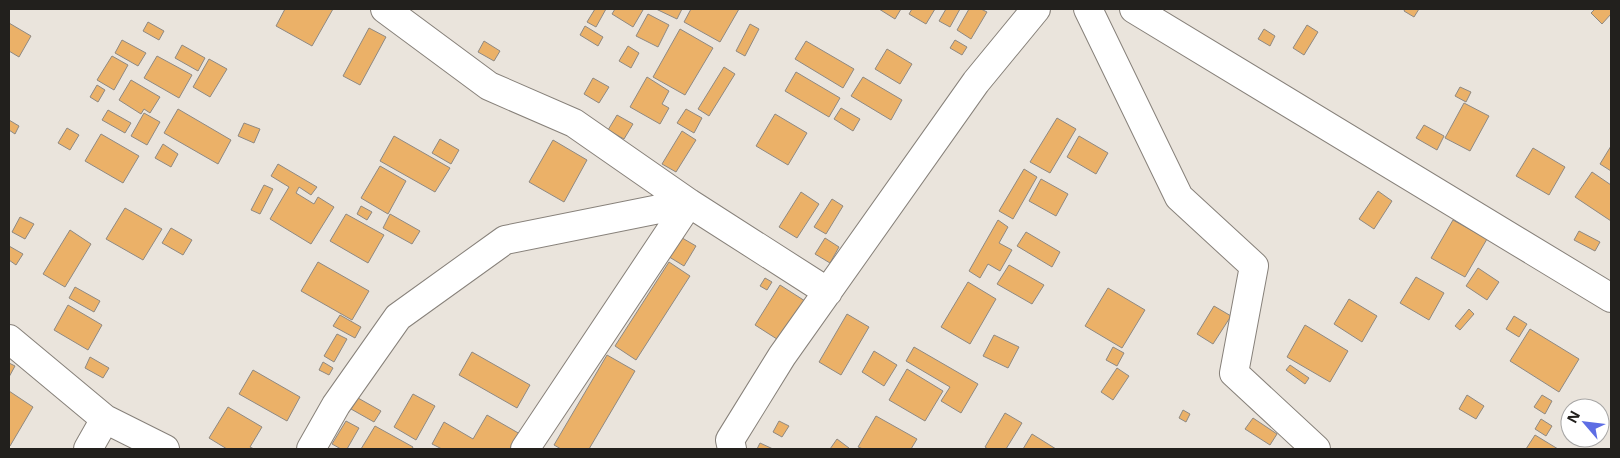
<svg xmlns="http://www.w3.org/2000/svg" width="1620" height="458" font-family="'Noto Sans',sans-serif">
<rect width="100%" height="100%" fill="#eae4dc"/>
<path fill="#ebb168" stroke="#8f8982" d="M285,9H333L312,46L276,26Z
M595,9H606L596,27L587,22Z
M615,9H640L643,10L633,27L612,14Z
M656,9H682L677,19Z
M691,9H739L720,42L684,22Z
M879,9H901L895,19Z
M912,9H935L926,24L909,14Z
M946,9H960L950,27L939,21Z
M969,9H981L987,12L971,39L957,30Z
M1405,9H1419L1414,17L1404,11Z
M1595,9H1611V14L1602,24L1591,13Z
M648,14L669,25L658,47L636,36Z
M148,22L164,31L159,40L143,31Z
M9,23L31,36L19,57L9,51Z
M750,24L759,29L745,56L736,51Z
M1307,25L1318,32L1304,55L1293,48Z
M585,26L603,37L598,46L580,35Z
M369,28L386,37L360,85L343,76Z
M680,29L713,48L685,95L653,77Z
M1264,29L1275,36L1270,46L1258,39Z
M122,40L146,53L138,66L115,53Z
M955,40L967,47L962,55L950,48Z
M484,41L500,51L494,61L478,52Z
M806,41L854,69L843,88L795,59Z
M182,45L205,58L198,71L175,58Z
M628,46L639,53L631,68L619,61Z
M887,49L912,64L900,84L875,69Z
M112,56L128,65L114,90L97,80Z
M157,56L192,75L179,98L144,78Z
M209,59L227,69L210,97L193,87Z
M724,67L735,74L709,116L698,109Z
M796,72L840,98L829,117L785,91Z
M647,77L669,91L662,104L669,108L660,124L630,107Z
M863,77L902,100L891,120L851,96Z
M593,78L609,87L599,103L584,94Z
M131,80L160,97L150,113L144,109L141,114L119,100Z
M97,85L105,90L98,102L90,97Z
M1460,87L1471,92L1466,102L1455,96Z
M1464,103L1489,116L1470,151L1445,138Z
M841,108L860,119L853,131L834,119Z
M178,109L231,140L218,164L164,133Z
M686,109L702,118L694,133L677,123Z
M108,110L131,123L125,133L102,120Z
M144,113L160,122L147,145L131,136Z
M775,114L807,133L788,165L756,146Z
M617,115L633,124L624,139L608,130Z
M1057,118L1076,129L1050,173L1030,162Z
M9,120L19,126L15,134L9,130Z
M244,123L260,129L254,143L238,136Z
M1424,125L1444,136L1437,150L1416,138Z
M67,128L79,135L70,150L58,143Z
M682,131L696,140L676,172L662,164Z
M101,134L139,156L123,183L85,161Z
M394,136L450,168L435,192L380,161Z
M1079,136L1108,153L1096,174L1067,157Z
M440,139L459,150L451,164L432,153Z
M553,140L587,160L564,202L529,182Z
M163,144L178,154L171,167L155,158Z
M1611,146V171L1600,164Z
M1533,148L1565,167L1549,195L1516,176Z
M278,164L317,187L311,195L299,187L296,193L314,204L318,197L334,207L311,244L270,219L289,187L271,176Z
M380,166L406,181L388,214L361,198Z
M1024,169L1037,177L1013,219L999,211Z
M1592,172L1611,185V221L1575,197Z
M1041,179L1068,194L1056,216L1029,201Z
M264,185L273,189L260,214L251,210Z
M1378,191L1392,201L1374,229L1359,219Z
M801,192L819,204L797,238L779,227Z
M832,199L843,206L826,234L814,227Z
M361,206L372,212L367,220L357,214Z
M125,208L162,229L143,260L106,239Z
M346,214L384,235L368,263L330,241Z
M390,214L420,231L412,244L383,228Z
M20,217L34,224L25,239L12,232Z
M998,220L1008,227L999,243L1012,250L1000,271L988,264L980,278L969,271Z
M1453,220L1487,239L1465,277L1431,258Z
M171,228L192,240L183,255L162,243Z
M70,230L91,244L65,287L43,274Z
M1579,231L1600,242L1595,251L1574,240Z
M1026,232L1060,252L1052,267L1017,246Z
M677,235L696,246L684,266L666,255Z
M825,238L839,247L830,263L815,254Z
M9,246L23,254L16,265L9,260Z
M318,262L369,291L352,320L301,291Z
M669,262L690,276L636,360L615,346Z
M1009,265L1044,285L1032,304L997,284Z
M1478,268L1499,282L1487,300L1466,286Z
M1416,277L1444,293L1429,320L1400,303Z
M765,278L772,282L767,290L760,286Z
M968,282L996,299L970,344L941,327Z
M780,285L805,301L780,341L755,325Z
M75,287L100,301L94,312L69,298Z
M1108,288L1145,310L1122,348L1085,326Z
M1349,299L1377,316L1362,342L1334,324Z
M68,305L102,325L88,350L54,330Z
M1214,306L1231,316L1213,344L1197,334Z
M1469,309L1474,314L1460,330L1455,326Z
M847,314L869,327L841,375L819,362Z
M340,315L361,327L355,338L333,326Z
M1514,316L1527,324L1519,337L1506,329Z
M1305,325L1348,351L1330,382L1287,357Z
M1530,329L1579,359L1559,392L1510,361Z
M337,334L347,339L334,362L324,356Z
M994,335L1019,347L1008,368L983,356Z
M914,347L978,384L961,413L941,401L950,387L906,361Z
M1113,347L1124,353L1117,366L1106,360Z
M874,351L897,365L884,386L862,372Z
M472,352L530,385L517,408L459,375Z
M607,355L635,371L589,449H561L554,445Z
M90,357L109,368L103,378L85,368Z
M323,362L333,368L329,375L319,370Z
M9,363L15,366L9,377Z
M1290,365L1309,378L1305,384L1286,370Z
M1117,368L1129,376L1113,400L1101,392Z
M907,369L943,391L925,421L889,400Z
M253,370L300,397L287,421L239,394Z
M9,391L33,407L10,446L9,445Z
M413,394L435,406L416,440L394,427Z
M1467,395L1484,406L1476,419L1459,409Z
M1542,395L1552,401L1545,414L1534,407Z
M358,398L381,411L374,422L351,409Z
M228,407L262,427L250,447L254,449H227L209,438Z
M1183,410L1190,414L1186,422L1179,418Z
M1005,413L1022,423L1006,449H988L985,447Z
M487,415L520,434L511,449H442L432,444L444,422L473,439Z
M876,416L917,439L911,449H863L858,447Z
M1253,418L1277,434L1270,445L1245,429Z
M1541,419L1552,426L1546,436L1535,429Z
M346,421L359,428L347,449H341L332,444Z
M779,421L789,426L782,437L773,432Z
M375,426L413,447L412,449H361Z
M1032,434L1056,449H1023Z
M1535,435L1558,449H1526Z
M837,439L849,448L848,449H830Z
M760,443L773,449H757Z"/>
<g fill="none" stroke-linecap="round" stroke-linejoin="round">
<g stroke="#87817a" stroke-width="30">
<path id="minor" d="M385,9L489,86L574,123L689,203L828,292
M1088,9L1179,197L1254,266L1234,373L1316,449
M1134,9L1611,298
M9,339L105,419L165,449
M88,449L105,419
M311,449L336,405L398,317L505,240L689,203
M525,449L689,203
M732,449L730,440L782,356L976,82L1036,9"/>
</g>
<use href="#minor" stroke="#fff" stroke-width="28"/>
</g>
<rect width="1620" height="458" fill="none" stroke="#22201d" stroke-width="20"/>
<g transform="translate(1585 423) rotate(298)"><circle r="24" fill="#ffffff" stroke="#a7a6a5"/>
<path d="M0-4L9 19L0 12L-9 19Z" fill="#5d6de4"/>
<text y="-8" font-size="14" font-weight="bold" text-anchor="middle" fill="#22201d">N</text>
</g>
</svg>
